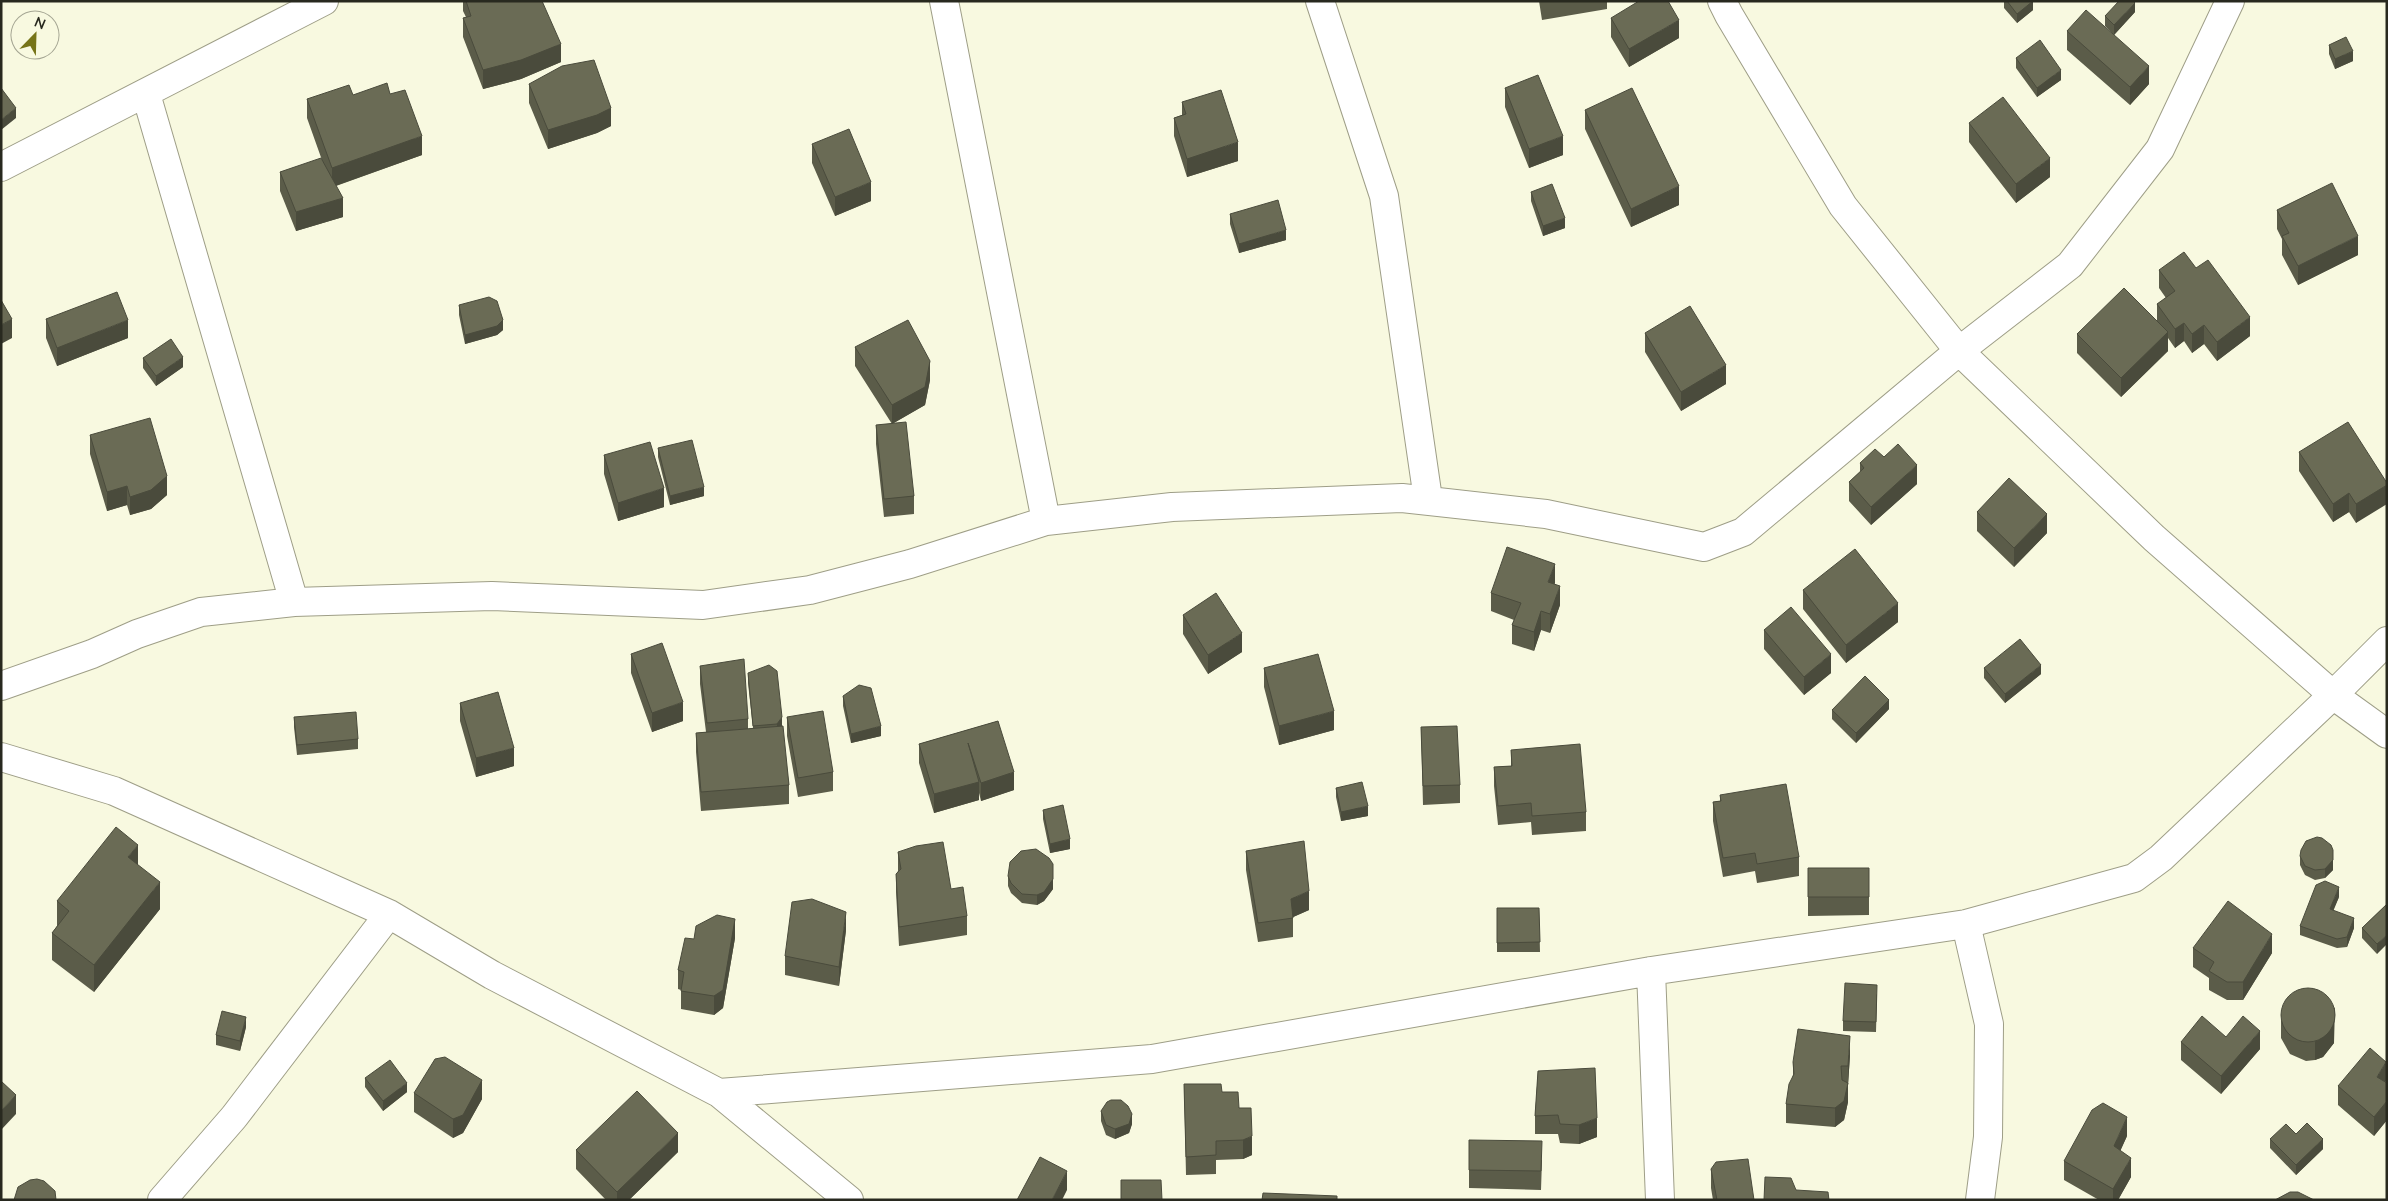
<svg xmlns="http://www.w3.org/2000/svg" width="2388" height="1201" font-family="Mulish,sans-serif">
<rect width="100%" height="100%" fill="#f8f9e0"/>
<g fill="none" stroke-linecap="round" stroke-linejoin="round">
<g stroke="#9e9e87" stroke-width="30">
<path id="minor" d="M944,1L1046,521
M1320,1L1384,196L1428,499
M1722,1L1729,15L1843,206L1959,351L2154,538L2333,695L2387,734
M146,94L294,602
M1,167L324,1
M1,686L92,654L137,634L201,612L294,602L492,596L703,605L810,590L910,564L1046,521L1172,507L1402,498L1546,514L1704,547L1743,532L1959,351L2070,265L2160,149L2230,1
M1,757L114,791L389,914L492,975L719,1093L849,1200
M1966,924L1989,1024L1988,1137L1980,1200
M1651,971L1660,1200
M719,1093L1152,1059L1651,971L1966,924L2134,878L2161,858L2333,695L2387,641
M162,1200L234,1117L389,914"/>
</g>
<use href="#minor" stroke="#fff" stroke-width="28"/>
</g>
<path fill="#5b5c49" d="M463,1H542L561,62L521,79L483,89L463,37V18L466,17L463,11Z
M1539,1H1607V9L1542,20Z
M2004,1H2033V10L2017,23L2004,8Z
M2135,12L2114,35L2105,26V16Z
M1611,18L1679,38L1629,67L1611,37Z
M2067,31L2149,84L2130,105L2067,50Z
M2329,45L2353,61L2335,69L2329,54Z
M2016,58L2061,80L2037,97L2016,68Z
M529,84L611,126L597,133L548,149L529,103Z
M1505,88L1563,155L1529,168L1505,107Z
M390,94L422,155L336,186L343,217L296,231L280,191V172L323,163L307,118V99L353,95Z
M1182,102L1238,161L1187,177L1174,136V118L1182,115Z
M1585,110L1679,205L1631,227L1585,129Z
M1969,123L2050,177L2016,203L1969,142Z
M812,144L871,201L835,216L812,163Z
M1531,192L1565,228L1543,236L1531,201Z
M2277,210L2358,255L2298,285L2282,255V239L2277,229Z
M1230,214L1286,240L1239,253L1230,224Z
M2159,270L2250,336L2217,361L2204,344L2192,353L2184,341L2175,348L2168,338V351L2121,397L2077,353V334L2157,321V304L2166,298L2159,288Z
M459,305L503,330L497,335L465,344L459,315Z
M46,319L128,338L57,366L46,338Z
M1645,333L1726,384L1681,411L1645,352Z
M855,347L930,380L925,405L892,424L914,496V514L884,517L876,444V425L892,424L855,366Z
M143,358L183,367L156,386L143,368Z
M90,435L167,495L151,509L130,515L127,505L107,511L90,454Z
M658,448L704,496L670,505L658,457Z
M2299,452L2387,483L2356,523L2349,512L2333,522L2299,471Z
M604,455L664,507L618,521L604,474Z
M1884,457L1917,484L1871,525L1849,501V482L1860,472V463Z
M1977,512L2047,533L2014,567L1977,531Z
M1555,583L1554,584L1560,605L1550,633L1541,630L1534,651L1512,644V625L1514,620L1491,611V593Z
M1803,590L1898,622L1846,663L1803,609Z
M1183,615L1242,652L1208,674L1183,634Z
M1764,630L1831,673L1804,695L1764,649Z
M631,654L683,721L652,732L631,673Z
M700,666L748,719V729L753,728L748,683V673L782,726L789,785V804L701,811L696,752V733L706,732L700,684Z
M1264,668L1334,730L1279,745L1264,687Z
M1984,668L2041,674L2005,703L1984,678Z
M843,696L881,736L851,743L843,706Z
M460,703L514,766L476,777L460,721Z
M1889,709L1856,743L1832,719V710Z
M294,717L358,739V749L297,755L294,727Z
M787,717L833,772V791L798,797L787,736Z
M998,721L1014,790L981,801L979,793V800L934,813L919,763V744Z
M1421,727L1460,785V803L1423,805Z
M1511,750L1586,812V831L1532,835L1531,822L1498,825L1494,786V767L1511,766Z
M1336,788L1368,816L1341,821L1336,797Z
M1720,795L1799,857V876L1757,883L1755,871L1723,877L1713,821V802L1720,801Z
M1043,810L1070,849L1050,853L1043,819Z
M1246,851L1309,910L1293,917V937L1258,942L1246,870Z
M898,852L951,889L967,916V935L899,946L896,892V874L898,871Z
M2300,856L2333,860V870L2325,878L2315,880L2305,875L2300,865Z
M138,865L160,909L94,992L52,960V933L57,926V901Z
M1808,868H1869V915L1808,916Z
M1008,876L1053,889L1044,901L1037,905L1022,903L1011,893L1008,886Z
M2339,897L2333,910L2354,928L2347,947L2337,948L2300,935V926Z
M2387,904L2377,954L2362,938V928Z
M1497,908H1539L1540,952H1497Z
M846,930L839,986L785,975V956Z
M735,938L723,1008L714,1015L681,1009V990L678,989V970L694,939Z
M2193,948L2272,953L2243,1000H2227L2209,990V978L2193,967Z
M1877,994L1876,1032L1843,1031V1021Z
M2281,1020L2334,1043L2323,1057L2315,1060L2306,1061L2290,1054L2281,1038Z
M246,1027L240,1051L216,1045V1035Z
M2181,1042L2260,1049L2221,1094L2181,1060Z
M1850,1055L1848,1085V1102L1844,1120L1835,1127L1786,1123V1104L1793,1075V1062Z
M1538,1071L1597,1137L1579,1144L1560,1143L1558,1134H1535V1116Z
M365,1078L407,1092L383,1111L365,1087Z
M2386,1081L2385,1082L2387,1083V1120L2374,1136L2338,1105V1086Z
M1184,1084L1222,1092L1239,1108L1252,1155L1243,1159L1216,1160V1174L1186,1175Z
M414,1093L482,1099L463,1133L453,1138L414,1112Z
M1101,1111L1132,1124L1129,1133L1115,1139L1106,1135L1101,1121Z
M2296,1134L2323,1149L2296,1175L2270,1148V1139Z
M2127,1136L2120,1151L2131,1177L2118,1200H2099L2064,1180V1161Z
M1469,1140L1542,1160L1541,1190L1469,1188Z
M576,1150L678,1152L629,1200H606L576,1169Z
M1711,1169L1754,1200H1713L1711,1188Z"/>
<path fill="#4a4b3c" d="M2033,1V10L2017,23V14Z
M2135,3V12L2114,35V25Z
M1679,20V38L1629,67V49Z
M561,44V62L521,79L483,89V70Z
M2353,51V61L2335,69V59Z
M2149,66V84L2130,105V87Z
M2061,70V80L2037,97V88Z
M16,108V118L1,130V120Z
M611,108V126L597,133L548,149V130Z
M422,136V155L332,187V168Z
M1563,136V155L1529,168V149Z
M1238,142V161L1187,177V159Z
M2050,158V177L2016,203V184Z
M871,182V201L835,216V197Z
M1679,186V205L1631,227V209Z
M343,198V217L296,231V212Z
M1565,218V228L1543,236V226Z
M1286,230V240L1239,253V244Z
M2358,236V255L2298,285V266Z
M2250,317V336L2217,361V342Z
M12,319V338L1,344V325Z
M128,320V338L57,366V348Z
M503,320V330L497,335L465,344V335Z
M2184,323V341L2175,348V329Z
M2204,325V344L2192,353V334Z
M2168,332V351L2121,397V378Z
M183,357V367L156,386V376Z
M930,361V380L925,405L892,424V405Z
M1726,365V384L1681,411V392Z
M1917,465V484L1871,525V507Z
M167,476V495L151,509L130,515V497Z
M2387,485V504L2356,523V504Z
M127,486V505L107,511V492Z
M704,487V496L670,505V496Z
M664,488V507L618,521V503Z
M2349,493V512L2333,522V504Z
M2047,514V533L2014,567V548Z
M1555,564V583L1548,601V582Z
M1560,586V605L1550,633V614Z
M1898,603V622L1846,663V645Z
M1541,611V630L1534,651V632Z
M1242,633V652L1208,674V655Z
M1831,654V673L1804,695V677Z
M2041,665V674L2005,703V694Z
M1889,700V709L1856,743V733Z
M683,702V721L652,732V713Z
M1334,711V730L1279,745V726Z
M782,717V727L777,734V724Z
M881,726V736L851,743V734Z
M514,748V766L476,777V758Z
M1014,772V790L981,801V783Z
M979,782V800L934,813V794Z
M1368,806V816L1341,821V812Z
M1070,839V849L1050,853V844Z
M138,845V872L128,857Z
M2333,850V870L2325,878V869Z
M1053,879V889L1044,901L1037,905V895Z
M160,882V909L94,992V965Z
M2339,887V897L2330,919V909Z
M1309,891V910L1291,918V899Z
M846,912V930L839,986V967Z
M2354,918V928L2347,947V937Z
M735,919V938L723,1008L714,1015V996Z
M2272,934V953L2243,1000V982Z
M2387,935V944L2377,954V944Z
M2335,1007L2334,1043L2323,1057L2315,1060V1042Z
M246,1017V1027L240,1051V1041Z
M2260,1031V1049L2221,1094V1076Z
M1850,1036V1055L1848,1085V1066Z
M2386,1062V1081L2377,1096V1077Z
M482,1080V1099L463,1133L453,1138V1119Z
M407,1083V1092L383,1111V1101Z
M1848,1083V1102L1844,1120L1835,1127V1108Z
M16,1095V1114L1,1130V1111Z
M2387,1101V1120L2374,1136V1117Z
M1132,1114V1124L1129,1133L1115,1139V1129Z
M2127,1117V1136L2114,1165V1146Z
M1597,1118V1137L1579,1144V1125Z
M678,1133V1152L629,1200H617V1192Z
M1252,1136V1155L1243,1159V1140Z
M2323,1139V1149L2296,1175V1165Z
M2131,1158V1177L2118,1200H2113V1189Z
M1067,1171V1190L1062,1200H1052Z"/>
<path fill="#6a6b55" stroke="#4a4b3c" d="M466,1H542L561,44L521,60L483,70L463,18L471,16Z
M1639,1H1668L1679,20L1629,49L1611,18Z
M2007,1H2033L2017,14Z
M2119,1H2133L2135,3L2114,25L2105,16Z
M2086,10L2149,66L2130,87L2067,31Z
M2346,37L2353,51L2335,59L2329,45Z
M2040,40L2061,70L2037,88L2016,58Z
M594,60L611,108L597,115L548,130L529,84L562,66Z
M1538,75L1563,136L1529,149L1505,88Z
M387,83L390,94L405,90L422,136L332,168L307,99L349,85L353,95Z
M1,88L16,108L1,120Z
M1632,88L1679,186L1631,209L1585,110Z
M1221,90L1238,142L1187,159L1174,118L1186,114L1182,102Z
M2003,97L2050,158L2016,184L1969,123Z
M849,129L871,182L835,197L812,144Z
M321,158L343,198L296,212L280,172Z
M2332,183L2358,236L2298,266L2282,236L2289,233L2277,210Z
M1552,184L1565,218L1543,226L1531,192Z
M1278,200L1286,230L1239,244L1230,214Z
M2184,252L2196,268L2208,260L2250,317L2217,342L2204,325L2192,334L2184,323L2175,329L2157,304L2175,291L2159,270Z
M2124,288L2168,332L2121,378L2077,334Z
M117,292L128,320L57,348L46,319Z
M489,297L497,301L503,320L497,326L465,335L459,305Z
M1,300L12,319L1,325Z
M1690,306L1726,365L1681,392L1645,333Z
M908,320L930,361L925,387L892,405L855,347Z
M171,339L183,357L156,376L143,358Z
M150,418L167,476L151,490L130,497L127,486L107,492L90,435Z
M906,422L914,496L884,499L876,425Z
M2348,422L2387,483V485L2356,504L2349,493L2333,504L2299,452Z
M692,440L704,487L670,496L658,448Z
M650,442L664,488L618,503L604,455Z
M1898,444L1917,465L1871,507L1849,482L1864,468L1860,463L1875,449L1884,457Z
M2009,478L2047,514L2014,548L1977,512Z
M1507,547L1555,564L1548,582L1560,586L1550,614L1541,611L1534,632L1512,625L1521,603L1491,593Z
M1855,549L1898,603L1846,645L1803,590Z
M1216,593L1242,633L1208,655L1183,615Z
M1791,607L1831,654L1804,677L1764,630Z
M2020,639L2041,665L2005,694L1984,668Z
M662,643L683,702L652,713L631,654Z
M1318,654L1334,711L1279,726L1264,668Z
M744,659L748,719L707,723L700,666Z
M769,665L777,671L782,717L777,724L753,726L748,673Z
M1865,676L1889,700L1856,733L1832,710Z
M859,685L871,688L881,726L851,734L843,696Z
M498,692L514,748L476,758L460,703Z
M823,711L833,772L798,778L787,717Z
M356,712L358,739L297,745L294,717Z
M998,721L1014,772L981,783L968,743L979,782L934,794L919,744Z
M783,726L789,785L701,792L696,733Z
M1457,726L1460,785L1423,786L1421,727Z
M1580,744L1586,812L1532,816L1531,803L1498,806L1494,767L1512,766L1511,750Z
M1362,782L1368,806L1341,812L1336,788Z
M1786,784L1799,857L1757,864L1755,853L1723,858L1713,802L1721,801L1720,795Z
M1063,805L1070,839L1050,844L1043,810Z
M116,827L138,845L128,857L160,882L94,965L52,933L69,911L57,901Z
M2317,837L2322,838L2331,845L2333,850V860L2325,869L2315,870L2305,866L2300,856L2301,850L2306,841Z
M1304,841L1309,891L1291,899L1293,918L1258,923L1246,851Z
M943,842L951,889L963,887L967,916L899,927L896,874L901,869L898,852L916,846Z
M1036,849L1049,858L1053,864V879L1044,892L1037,895L1022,894L1011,883L1008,876L1010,862L1021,851Z
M1808,868H1869V897H1808Z
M2325,881L2339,887L2330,909L2354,918L2347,937L2337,939L2300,926L2316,885Z
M812,899L846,912L839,967L785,956L792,902Z
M2228,901L2272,934L2243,982H2227L2209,971L2214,962L2193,948Z
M2387,904V935L2377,944L2362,928Z
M1497,908H1539L1540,942L1497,943Z
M717,915L735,919L723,990L714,996L681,991L684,972L678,970L685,938L694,939L696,926Z
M1845,983L1877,985L1876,1022L1843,1021Z
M2281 1015a27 27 0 1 1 54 0a27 27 0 1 1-54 0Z
M222,1011L246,1017L240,1041L216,1035Z
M2202,1016L2226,1037L2243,1016L2260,1031L2221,1076L2181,1042Z
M1798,1029L1850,1036L1848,1066H1841L1842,1080L1848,1083L1844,1101L1835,1108L1786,1104L1789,1084L1794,1074L1793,1062Z
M2370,1048L2386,1062L2377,1077L2387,1083V1101L2374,1117L2338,1086Z
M445,1057L482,1080L463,1115L453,1119L414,1093L435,1059Z
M390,1060L407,1083L383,1101L365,1078Z
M1595,1068L1597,1118L1579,1125L1560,1124L1558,1115L1535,1116L1538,1071Z
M1,1081L16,1095L1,1111Z
M1184,1084H1221L1222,1092H1238L1239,1108H1251L1252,1136L1243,1140L1216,1141V1155L1186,1157Z
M637,1091L678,1133L617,1192L576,1150Z
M1111,1100H1121L1128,1106L1132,1114L1129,1124L1115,1129L1106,1125L1101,1111L1107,1102Z
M2103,1103L2127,1117L2114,1146L2131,1158L2113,1189L2064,1161L2092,1110Z
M2307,1123L2323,1139L2296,1165L2270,1139L2286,1124L2296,1134Z
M1469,1140L1542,1141L1541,1171L1469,1170Z
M1040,1157L1067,1171L1052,1200H1017Z
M1748,1159L1754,1200H1717L1711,1169L1716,1162Z
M1765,1177L1791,1178L1796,1190L1828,1192L1829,1200H1764Z
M37,1179L44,1181L55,1191L56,1200H14L18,1187L30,1180Z
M1121,1180H1161L1162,1200H1121Z
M2290,1192H2298L2314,1200H2275Z
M1263,1193L1337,1196V1200H1262Z"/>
<rect width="2388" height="1201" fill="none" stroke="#28291f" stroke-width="5"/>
<g transform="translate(35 35) rotate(23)"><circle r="24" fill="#f8f9e0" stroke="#a5a693"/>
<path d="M0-4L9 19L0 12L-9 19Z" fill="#767418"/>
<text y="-8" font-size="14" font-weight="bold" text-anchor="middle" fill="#28291f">N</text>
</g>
</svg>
